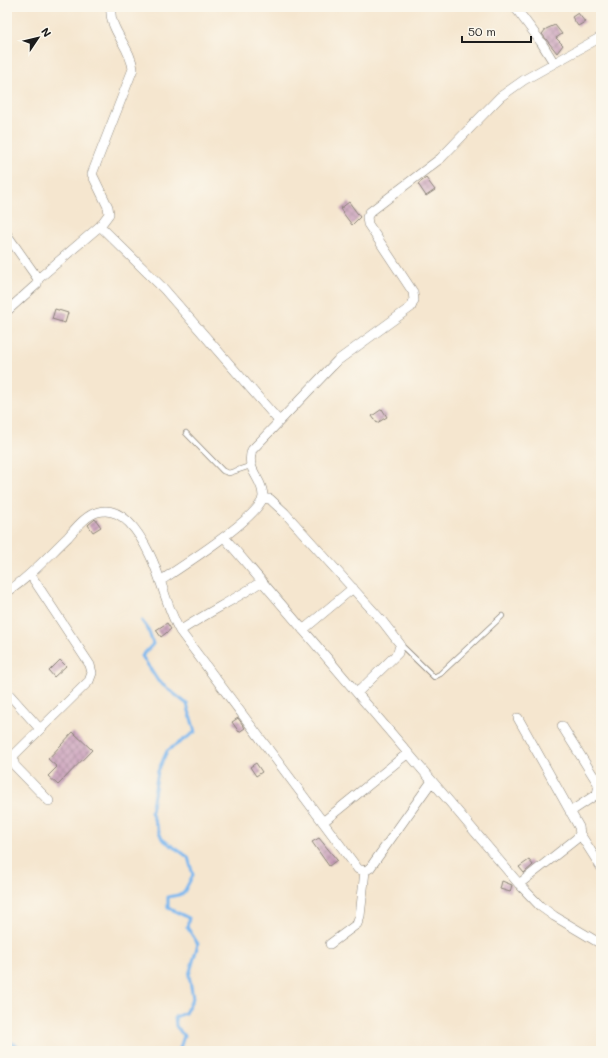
<svg xmlns="http://www.w3.org/2000/svg" width="608" height="1058" font-family="Mali,sans-serif">
<defs>
<pattern id="building-cross-hatch" width="8" height="8" patternUnits="userSpaceOnUse"><rect width="8" height="8" fill="#caa0bb"/><path d="M0 0l8 8M0 8l8-8" fill="none" stroke="#a38297"/></pattern>
</defs>
<rect width="100%" height="100%" fill="#fbf7ec"/>
<filter id="ink" filterUnits="userSpaceOnUse"><feTurbulence type="fractalNoise" baseFrequency=".025" numOctaves="2"/><feDisplacementMap in="SourceGraphic" scale="8" xChannelSelector="R" yChannelSelector="G"/><feConvolveMatrix kernelMatrix="1 2 1 2 8 2 1 2 1" color-interpolation-filters="sRGB"/></filter>
<filter id="wash" filterUnits="userSpaceOnUse"><feTurbulence type="fractalNoise" baseFrequency=".012" numOctaves="4" result="noise"/><feDisplacementMap in="SourceGraphic" scale="16" xChannelSelector="R" yChannelSelector="G"/><feGaussianBlur stdDeviation="0.9" result="paint"/><feColorMatrix in="noise" values="0 0 0 0 0 0 0 0 0 0 0 0 0 0 0 0 0 1.4 0 .05"/><feComposite in="paint" operator="in"/></filter>
<g filter="url(#wash)">
<rect width="100%" height="100%" fill="#f5e6cf"/>
<g fill="none" stroke-linecap="round" stroke-linejoin="round">
<path stroke="#7db8ef" stroke-width="3" d="M142,621L148,629L153,644L142,656L158,681L187,704L195,732L167,751L158,771L151,812L162,839L188,857L193,875L183,894L168,897V908L189,918L187,927L198,944L189,975L193,998L185,1013L175,1017L176,1026L184,1036L179,1051"/>
<path stroke="#7db8ef" stroke-width="17" d="M7,1048L13,1051"/>
</g>
<g id="blocks">
<path fill="url(#building-cross-hatch)" d="M578,13L585,22L578,26L572,17Z
M555,25L562,34L556,38L563,45L557,53L542,34L546,29Z
M426,178L435,190L426,196L418,184Z
M349,202L360,217L352,225L340,209Z
M55,309L68,313L65,323L52,319Z
M382,409L387,417L377,423L372,416Z
M95,519L101,527L93,532L88,525Z
M167,623L171,629L161,637L156,630Z
M60,660L66,666L54,677L49,671Z
M238,718L245,728L239,732L232,722Z
M73,732L92,750L58,785L48,776L57,767L48,759Z
M256,763L262,772L256,776L250,767Z
M319,838L337,860L329,866L312,842Z
M529,860L533,865L524,873L519,867Z
M502,881L512,885L510,892L500,889Z"/>
</g>
</g>
<g filter="url(#ink)">
<use href="#blocks" fill-opacity="0" stroke="#888176" stroke-width="1"/>
<g fill="none" stroke-linecap="round" stroke-linejoin="round">
<g stroke="#888176" stroke-width="6">
<path id="service" d="M186,433L223,471L229,473L250,466
M400,644L434,677L440,674L502,616"/>
</g>
<g stroke="#888176" stroke-width="10">
<path id="minor" d="M515,7L541,42L554,63
M100,226L164,289L279,421
M7,235L38,279L37,284L7,311
M38,279L100,226L109,214L108,207L92,174L133,69C131,47 108,29 111,7
M263,498L270,499L285,513L383,622L400,644L398,653L357,693
M224,537L432,781
M30,574L90,665L92,673L89,681L15,754L13,760L15,766L49,801
M160,581C178,569 263,515 263,496C263,478 245,471 252,450L337,361L411,307L414,300L413,292L368,224L367,217L370,212L441,158L500,97L524,80L601,37
M7,592C30,577 48,556 68,537C76,528 86,515 98,512C123,505 141,536 150,555C162,579 166,607 180,631L358,869L365,871L370,868L432,781L519,884L540,906L554,916L601,944
M303,630L353,588
M180,631C206,613 235,600 262,581
M7,692L40,729
M518,718L579,827L580,834L576,839L519,884
M562,726L599,785L597,794L570,812
M323,822L408,753
M580,834L601,867
M330,944L357,924L360,916L365,871"/>
</g>
<use href="#service" stroke="#fff" stroke-width="4.5"/>
<use href="#minor" stroke="#fff" stroke-width="9"/>
</g>
</g>
<rect width="608" height="1058" fill="none" stroke="#fbf7ec" stroke-width="24"/>
<g transform="translate(38 38) rotate(55)" stroke="#fbf7ec" stroke-width="3" paint-order="stroke">
<path d="M0-3L7 15L0 10L-7 15Z" fill="#1c1c1c"/>
<text y="-6" font-size="11" font-weight="bold" text-anchor="middle" fill="#1c1c1c">N</text>
</g>
<path d="M462 36v6h69v-6" fill="none" stroke="#1c1c1c" stroke-width="2"/>
<text x="468" y="36" font-size="12" fill="#1c1c1c" stroke="#fbf7ec" stroke-width="3" paint-order="stroke">50 m</text>
</svg>
